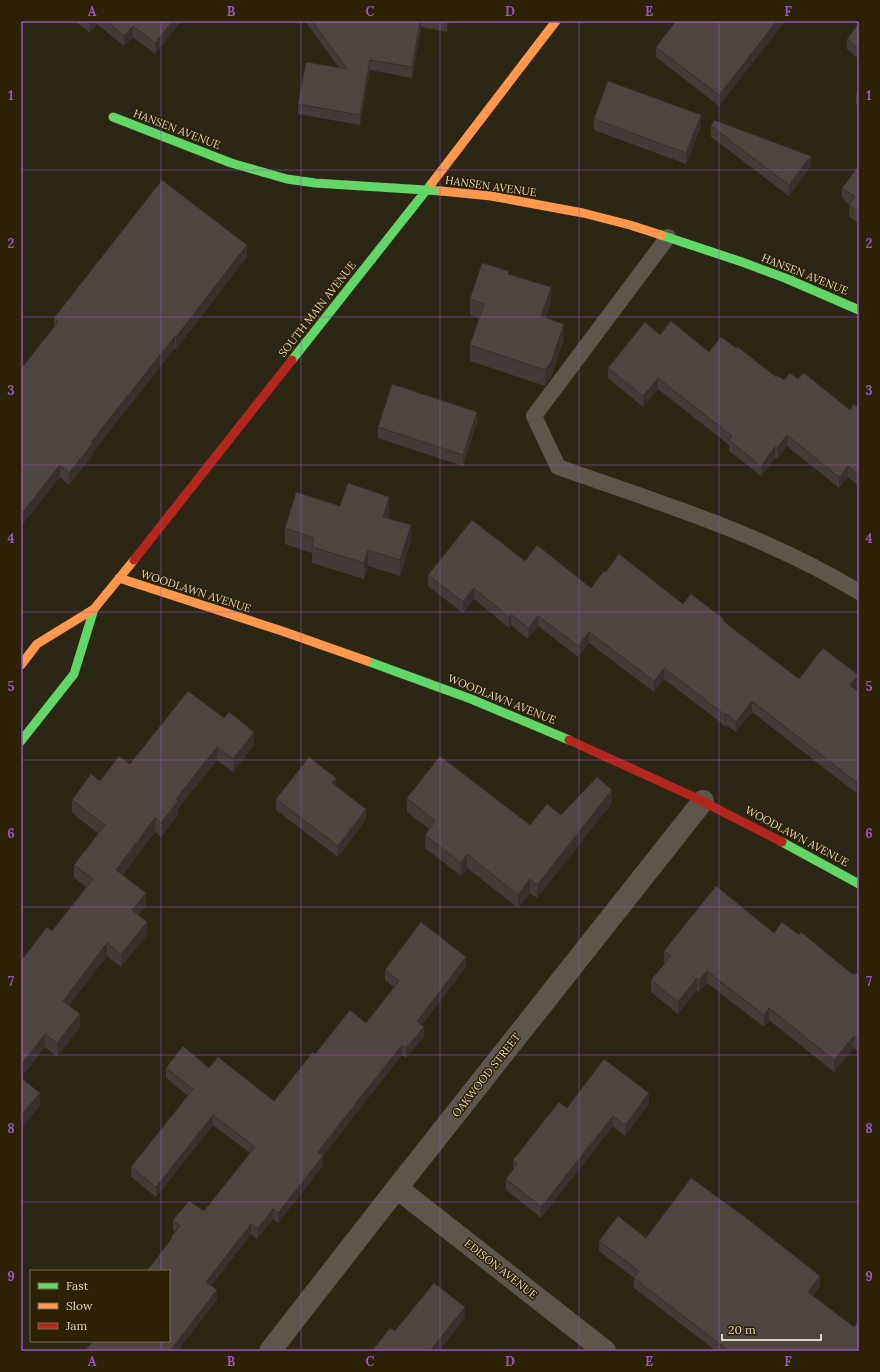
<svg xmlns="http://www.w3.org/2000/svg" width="880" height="1372" font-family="Lora,serif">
<rect width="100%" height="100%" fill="#2c2615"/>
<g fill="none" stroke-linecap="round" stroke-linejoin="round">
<path stroke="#5c564b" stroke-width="16" d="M668,237L534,416L558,467C660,503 766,535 859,592"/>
<path stroke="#5c564b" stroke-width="22" d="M397,1188L605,1351
M270,1351L397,1188L703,801"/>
<path stroke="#63d668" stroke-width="9" d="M113,117L231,163L287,179L315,183L441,191
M661,235L742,262L785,278L859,310
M292,360L432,183
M367,661L471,699L569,740
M21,741L74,674L94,609
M782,842L859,884"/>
<path stroke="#ff974d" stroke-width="9" d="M432,183L556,21
M441,191L491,196L583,213L630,225L661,235
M119,578L282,631L367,661
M21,665L37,644L94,609L134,560"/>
<path stroke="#b3261e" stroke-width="9" d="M134,560L292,360
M569,740L694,797L782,842"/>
</g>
<path fill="#433b37" d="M75,21H181L155,54L133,37L124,46L97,24L90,33Z
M305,21H449L447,32L421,27L412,78L370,70L360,125L298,114V104L339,68Z
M785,21L719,106L656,57V47Z
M859,23V59L847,49V39Z
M859,91V105L856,104V94Z
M594,119L701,126L686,164L594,130Z
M711,126L811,166L789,196L711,137Z
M859,166V224L849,216V204L842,198V188Z
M247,257L176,349L175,348L93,452V455L69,485L60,477L22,525L21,524V369L54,327V318Z
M509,274L551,303L546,318L564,339L551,377L545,386L470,361V345L479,318L470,315V299Z
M660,335L709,352L736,348L776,377L784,380L798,379L850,410L859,409V487L848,477L839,488L787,446L777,459L775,458L761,476L729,451V445L658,389L643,407L608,378V368Z
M477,423L463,466L378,438V427Z
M340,506L389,512L388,518L411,541L400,576L368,566L364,579L312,563V553L285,544V528Z
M525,561L591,588L606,572L683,604L724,622L799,679L858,686L856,689L859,692V790L856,793L752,712L736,732L726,725L725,726L664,679L654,692L589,643L578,657L538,626L528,639L511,625L509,628L474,599L463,613L428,586V575Z
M188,691L254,745L233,772L217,760L178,809V815L161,837L155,832L123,875L146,906L138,915L147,935L121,967L107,956L69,1005L80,1027L57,1057L45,1047L21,1078L40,1106L21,1128V961L52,931L86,887L74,878V865L99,834L72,813V800L100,781L130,764Z
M336,786L366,820L338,857L276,810V799Z
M407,798L530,825L561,815L612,803L537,898L530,893L518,908L467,868L461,876L425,848V835L429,829L407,812Z
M774,933L799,935L852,974L859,973V1052L854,1048L834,1072L769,1020L764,1027L707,983L699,992L697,990L678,1014L651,992V980L665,964L664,963V951Z
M466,967L422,1025L424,1037L406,1058L402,1055L362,1106L323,1156V1166L278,1223L273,1219L257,1239L251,1234L211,1286L217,1300L171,1240V1237L175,1232L173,1230V1220L204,1211L250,1153L213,1125L156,1197L131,1177V1167L188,1096L166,1078V1068H209L274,1101L315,1054L366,1023L394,987L385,980V970Z
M649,1104L625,1136L613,1126L541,1218L506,1190V1179L513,1170V1160L567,1108Z
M646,1238L820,1286L813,1295L859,1351H716L634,1288V1278L599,1251V1241Z"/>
<path fill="#37302d" d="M91,21H97V24L90,33V22Z
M173,21H181L155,54V43Z
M420,21H421V27L412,78V67Z
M447,21H449L447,32Z
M777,21H785L719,106V95Z
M133,26V37L124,46V36Z
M370,60V70L360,125V115Z
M701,115V126L686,164V153Z
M811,156V166L789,196V185Z
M247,245V257L176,349V337Z
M551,287V303L541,332V316Z
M564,324V339L551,377L545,386V370Z
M175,336V348L93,452V455L69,485V473L91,442Z
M658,378V389L643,407V396Z
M477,412V423L463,466V455Z
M787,435V446L777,459V448Z
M775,447V458L761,476V466Z
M60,465V477L22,525V513Z
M848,466V477L839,488V477Z
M389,497V512L383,532V517Z
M411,525V541L400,576V560Z
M368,550V566L364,579V563Z
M474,588V599L463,613V602Z
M511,614V625L509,628V617Z
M538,616V626L528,639V628Z
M589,632V643L578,657V646Z
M664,668V679L654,692V681Z
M858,675V686L850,696V685Z
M752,701V712L736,732V722Z
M726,714V725L725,726V715Z
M254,732V745L233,772V759Z
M217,747V760L178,809V815L161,837V823L176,799Z
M336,778V789L332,783Z
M859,779V790L856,793V782Z
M612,790V803L537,898V885Z
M366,809V820L338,857V846Z
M155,818V832L116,883V870Z
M467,854V868L461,876V863Z
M530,879V893L518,908V895Z
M146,893V906L132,923V910Z
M147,922V935L121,967V954Z
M107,943V956L63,1014V1001Z
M466,957V967L417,1031V1021Z
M707,971V983L699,992V980Z
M697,978V990L678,1014V1002Z
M769,1008V1020L764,1027V1015Z
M80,1014V1027L57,1057V1043Z
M424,1027V1037L406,1058V1048Z
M45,1034V1047L21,1078V1065Z
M854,1036V1048L834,1072V1060Z
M402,1045V1055L318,1162V1152Z
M40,1093V1106L21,1128V1115Z
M649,1093V1104L625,1136V1125Z
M213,1115V1125L156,1197V1187Z
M613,1116V1126L541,1218V1207Z
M323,1156V1166L278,1223V1213Z
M273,1209V1219L257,1239V1229Z
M251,1224V1234L206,1292V1282Z
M820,1276V1286L808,1302V1292Z
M217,1290V1300L178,1351H170Z
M465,1307V1318L439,1351H430Z"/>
<path fill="#4e4540" stroke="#37302d" d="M107,21H173L155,43L133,26L124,36Z
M312,21H420L412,67L370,60L360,115L298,104L306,62L347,69Z
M676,21H777L719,95L656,47Z
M859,23V49L847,39Z
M608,81L701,115L686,153L594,119Z
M859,91V95L856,94Z
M714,120L811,156L789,185L711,126Z
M859,166V213L849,205L855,197L842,188Z
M162,180L247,245L176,337L175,336L91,442L93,443L69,473L60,465L22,513L21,512V369L58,322L54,318Z
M482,263L509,271L508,274L551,287L541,316L564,324L551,362L545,370L470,345L484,304L470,299Z
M671,321L709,352L721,337L736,348L738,347L776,377L777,375L784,380L790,373L798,379L804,373L850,410L854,404L859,409V476L848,466L839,477L787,435L777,448L775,447L761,466L729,440L732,436L658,378L643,396L608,368L645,322L660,335Z
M392,384L477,412L463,455L378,427Z
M348,483L389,497L383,517L411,525L400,560L368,550L364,563L312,547L314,538L285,528L296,492L340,506Z
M472,520L525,561L537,545L591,588L604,571L606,572L619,554L683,604L691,594L724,619L723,621L799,679L823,648L858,675L850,685L859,692V779L856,782L752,701L736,722L726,714L725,715L664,668L654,681L589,632L578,646L538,616L528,628L511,614L509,617L474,588L463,602L428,575Z
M188,691L224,718L229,712L254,732L233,759L217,747L176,799L178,801L161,823L155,818L116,870L146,893L132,910L147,922L121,954L107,943L63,1001L80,1014L57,1043L45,1034L21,1065V961L47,927L52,931L93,879L74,865L105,825L72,800L91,774L100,781L119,756L130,764Z
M440,756L530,825L547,804L561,815L597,777L612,790L537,885L530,879L518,895L467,854L461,863L425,835L435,821L407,798Z
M309,757L336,778L332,783L366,809L338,846L276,799Z
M716,886L774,933L782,922L799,935L801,932L852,974L859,973V1041L854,1036L834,1060L769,1008L764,1015L707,971L699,980L697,978L678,1002L651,980L671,956L664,951Z
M421,922L466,957L417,1021L424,1027L406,1048L402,1045L362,1095L318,1152L323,1156L278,1213L273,1209L257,1229L251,1224L206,1282L217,1290L170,1351H85L93,1341H169V1271H147L172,1238L171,1237L180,1226L173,1220L189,1201L204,1211L255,1147L213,1115L156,1187L131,1167L193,1089L166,1068L183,1046L209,1068L218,1057L274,1101L313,1052L315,1054L350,1010L366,1023L399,981L385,970Z
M604,1059L649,1093L625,1125L613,1116L541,1207L506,1179L517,1164L513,1160L559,1102L567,1108Z
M21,1078L40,1093L21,1115Z
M691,1178L745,1217L820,1276L808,1292L854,1327L859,1320V1351H729L634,1278L639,1271L599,1241L618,1216L646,1238Z
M434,1283L465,1307L430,1351H372L390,1328L395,1331Z"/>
<path fill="none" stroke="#9457c1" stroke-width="1" stroke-opacity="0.55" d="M161,21V1271M301,21V1351M440,21V1351M579,21V1351M719,21V1351M21,170H859M21,317H859M21,465H859M21,612H859M21,760H859M21,907H859M21,1055H859M21,1202H859M161,1341V1351"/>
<g text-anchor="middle" stroke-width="3" stroke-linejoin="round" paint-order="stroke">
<g font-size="11" fill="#dfd8c6" stroke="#2c2102">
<text transform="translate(177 129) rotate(21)" y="4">HANSEN AVENUE</text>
<text transform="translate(491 186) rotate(8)" y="4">HANSEN AVENUE</text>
<text transform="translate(805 274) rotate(22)" y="4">HANSEN AVENUE</text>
<text transform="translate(317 309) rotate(-52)" y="4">SOUTH MAIN AVENUE</text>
<text transform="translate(196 591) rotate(18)" y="4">WOODLAWN AVENUE</text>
<text transform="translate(502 699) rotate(22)" y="4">WOODLAWN AVENUE</text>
<text transform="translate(797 836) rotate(28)" y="4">WOODLAWN AVENUE</text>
<text transform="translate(486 1075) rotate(-52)" y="4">OAKWOOD STREET</text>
<text transform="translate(501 1269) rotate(38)" y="4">EDISON AVENUE</text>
</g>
</g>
<rect width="880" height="1372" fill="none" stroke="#2c2102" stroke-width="44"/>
<rect x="30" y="1270" width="140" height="72" fill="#2c2102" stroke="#746a50"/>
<rect x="38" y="1283" width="20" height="6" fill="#63d668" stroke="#746a50"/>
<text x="66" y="1290" font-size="12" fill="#dfd8c6">Fast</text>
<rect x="38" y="1303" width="20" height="6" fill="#ff974d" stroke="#746a50"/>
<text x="66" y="1310" font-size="12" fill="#dfd8c6">Slow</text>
<rect x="38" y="1323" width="20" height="6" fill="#b3261e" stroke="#746a50"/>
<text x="66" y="1330" font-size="12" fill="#dfd8c6">Jam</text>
<path d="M722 1334v6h99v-6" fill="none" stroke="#dfd8c6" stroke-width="2"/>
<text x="728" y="1334" font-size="12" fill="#dfd8c6" stroke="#2c2102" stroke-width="3" paint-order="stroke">20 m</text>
<rect x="22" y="22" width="836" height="1328" fill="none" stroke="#9457c1" stroke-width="1.5"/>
<g font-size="13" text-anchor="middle" font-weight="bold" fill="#9457c1">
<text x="92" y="16">A</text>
<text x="231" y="16">B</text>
<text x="370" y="16">C</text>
<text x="510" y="16">D</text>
<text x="649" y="16">E</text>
<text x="788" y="16">F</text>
<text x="11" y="100">1</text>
<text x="869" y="100">1</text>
<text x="11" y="248">2</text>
<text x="869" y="248">2</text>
<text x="11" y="395">3</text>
<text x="869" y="395">3</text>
<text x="11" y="543">4</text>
<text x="869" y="543">4</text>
<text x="11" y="691">5</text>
<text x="869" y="691">5</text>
<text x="11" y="838">6</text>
<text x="869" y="838">6</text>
<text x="11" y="986">7</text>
<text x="869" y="986">7</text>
<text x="11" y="1133">8</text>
<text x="869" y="1133">8</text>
<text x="11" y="1281">9</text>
<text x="869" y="1281">9</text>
<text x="92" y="1366">A</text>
<text x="231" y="1366">B</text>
<text x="370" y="1366">C</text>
<text x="510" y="1366">D</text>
<text x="649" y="1366">E</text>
<text x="788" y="1366">F</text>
</g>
</svg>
